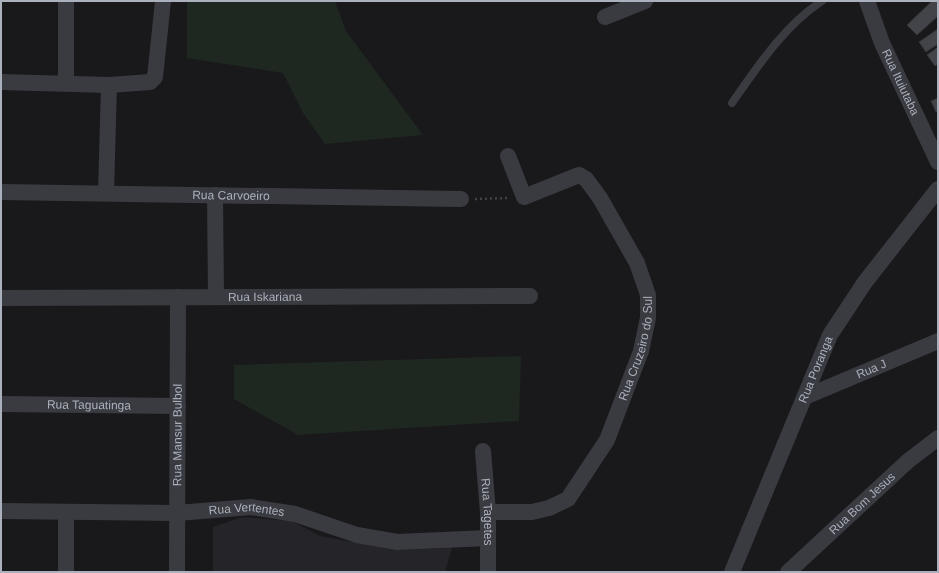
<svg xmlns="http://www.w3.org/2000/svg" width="939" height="573" font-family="Helvetica,sans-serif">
<rect width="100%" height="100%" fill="#19191c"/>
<path fill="#252529" d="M242,517L292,521L320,536L395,550L452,548L445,572H213V527Z"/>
<path fill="#1e2720" d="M187,1H335L346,31L423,135L325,144L303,113L283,73L187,58Z
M521,356L519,421L298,435L234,399V365Z"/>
<path fill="#434449" stroke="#333338" d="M932,1H938V16L917,35L907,25Z
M938,29V44L926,52L919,42Z
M938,47V64L935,66L927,55Z
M938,98V111L936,112L931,101Z"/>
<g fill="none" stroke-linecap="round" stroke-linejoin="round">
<path stroke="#404248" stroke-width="2.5" stroke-dasharray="2 3" stroke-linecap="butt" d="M475,199L508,198"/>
<path stroke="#3a3b41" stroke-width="8" d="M732,103C758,66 784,26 822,1"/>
<g stroke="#3a3b41" stroke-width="16">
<path id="s1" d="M867,1L882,43L938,162"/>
<path d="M605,17L645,1"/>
<path d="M1,82L109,85L150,82L155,77L163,1"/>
<path d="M66,83V1"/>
<path id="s2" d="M1,192L461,199"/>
<path d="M106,193L109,85"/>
<path d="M215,195L216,297"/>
<path id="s3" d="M1,298L530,296"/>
<path id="s4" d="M805,397L938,341"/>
<path id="s5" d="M1,404L178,406"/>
<path id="s6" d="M483,451L488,512V572"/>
<path id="s7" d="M1,511L177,513L251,507L295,514L357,535L397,542L488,538"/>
<path id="s8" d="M488,512H532L549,508L568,499L607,440L641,351L648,318V295L637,263L600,198L586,179L579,175L524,197L508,156"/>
<path d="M66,572V512"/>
<path id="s9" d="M177,572L178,297"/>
<path id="s10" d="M732,572L830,335L865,282L938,189"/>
<path id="s11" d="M788,572L908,461L938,438"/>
</g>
</g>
<g text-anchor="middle" stroke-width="3" stroke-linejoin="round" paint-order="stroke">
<g font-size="12" fill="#aab0bc" stroke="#141417">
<text dy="4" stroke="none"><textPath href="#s1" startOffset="88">Rua Ituiutaba</textPath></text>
<text dy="4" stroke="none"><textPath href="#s2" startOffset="230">Rua Carvoeiro</textPath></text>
<text dy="4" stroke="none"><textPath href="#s3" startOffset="264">Rua Iskariana</textPath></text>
<text dy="4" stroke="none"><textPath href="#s8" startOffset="250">Rua Cruzeiro do Sul</textPath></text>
<text dy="4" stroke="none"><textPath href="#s4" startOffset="72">Rua J</textPath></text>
<text dy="4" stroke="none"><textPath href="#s10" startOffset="219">Rua Poranga</textPath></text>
<text dy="4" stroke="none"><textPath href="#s5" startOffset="88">Rua Taguatinga</textPath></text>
<text dy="4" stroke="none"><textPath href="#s9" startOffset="137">Rua Mansur Bulbol</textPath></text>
<text dy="4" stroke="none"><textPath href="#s11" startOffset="101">Rua Bom Jesus</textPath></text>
<text dy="4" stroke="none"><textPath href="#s7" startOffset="246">Rua Vertentes</textPath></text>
<text dy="4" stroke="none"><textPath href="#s6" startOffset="61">Rua Tagetes</textPath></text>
</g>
</g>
<rect width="939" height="573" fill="none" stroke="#aab0bc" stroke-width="4"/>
</svg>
